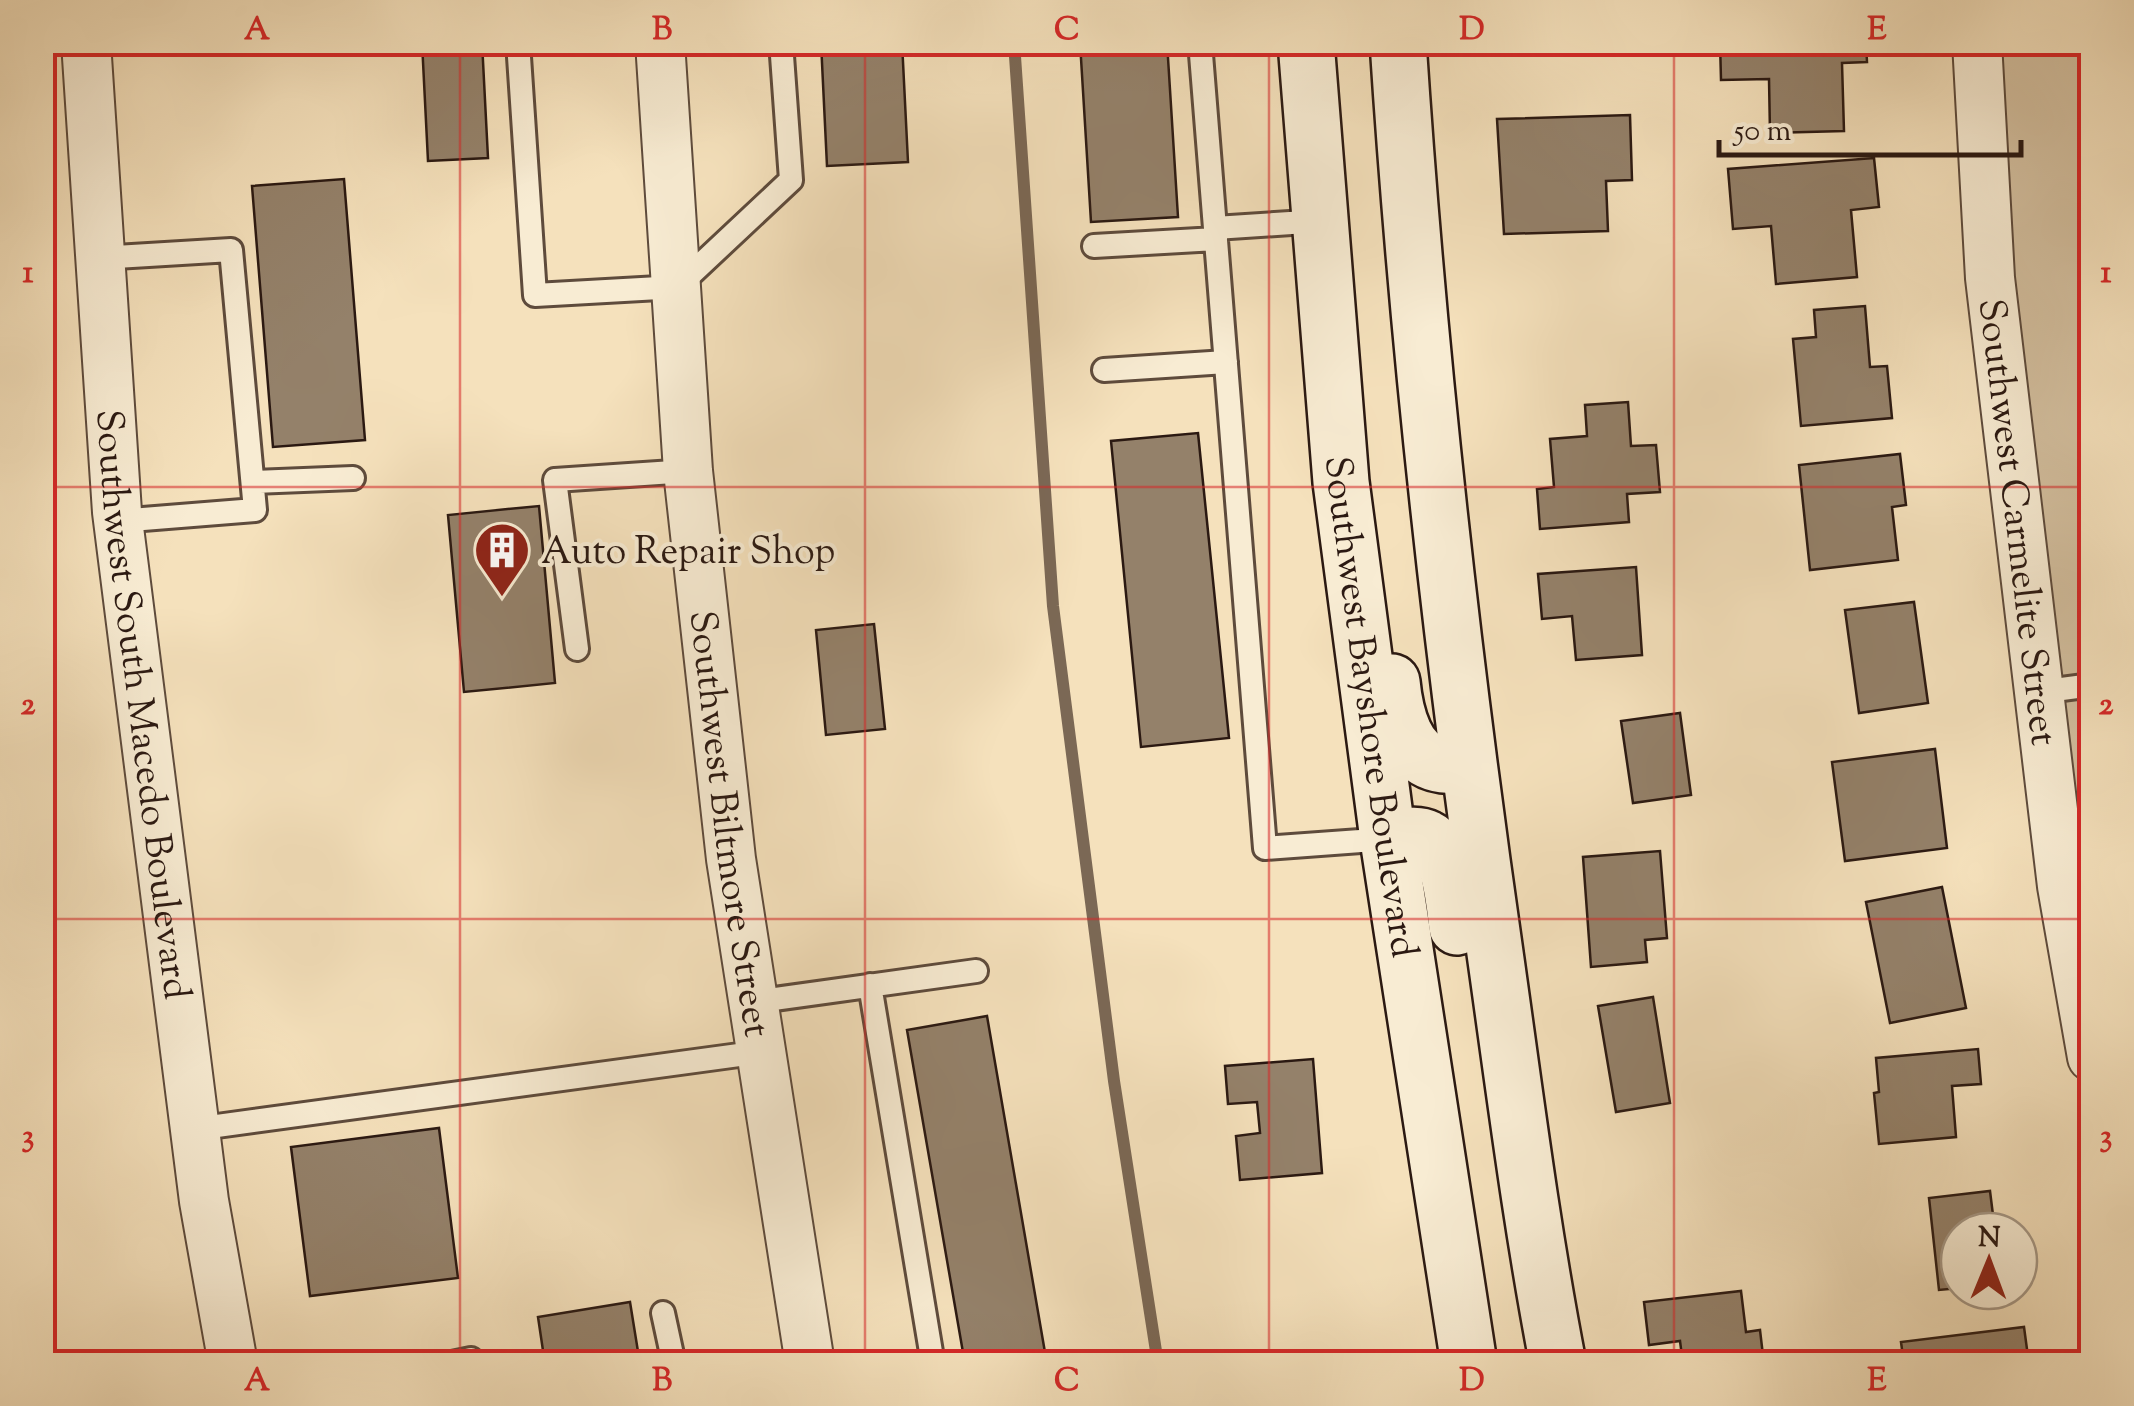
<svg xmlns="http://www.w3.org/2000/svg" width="2134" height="1406" font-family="'Sorts Mill Goudy',serif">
<rect width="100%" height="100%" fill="#f5e1bc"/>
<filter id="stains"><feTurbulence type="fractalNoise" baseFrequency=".002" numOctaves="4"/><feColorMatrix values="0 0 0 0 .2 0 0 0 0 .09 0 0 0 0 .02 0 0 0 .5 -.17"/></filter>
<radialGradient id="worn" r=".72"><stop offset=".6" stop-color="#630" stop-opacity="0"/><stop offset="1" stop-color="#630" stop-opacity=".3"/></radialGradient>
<path fill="#d3bf9f" stroke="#7f6c58" stroke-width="2.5" d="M1989,43H2091V840L2071,812L2043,600Z"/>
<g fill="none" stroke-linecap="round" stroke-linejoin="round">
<path stroke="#7b6855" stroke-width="12" d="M1014,42L1053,606L1114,1081L1158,1364"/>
</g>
<path fill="#94816a" stroke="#2b1912" stroke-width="2.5" d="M422,42H482L488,158L428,161Z
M821,42H902L908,162L827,166Z
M1080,42H1167L1178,217L1091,222Z
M1720,42H1866L1867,62L1842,63L1844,131L1770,133L1769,79L1721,80Z
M1630,115L1632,180L1606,181L1608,231L1504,234L1497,119Z
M1874,158L1879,207L1851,210L1857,277L1776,284L1771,226L1733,229L1728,169Z
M344,179L365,440L273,447L252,186Z
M1865,306L1870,367L1887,366L1892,418L1801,426L1793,339L1816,337L1814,310Z
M1628,402L1631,446L1656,445L1660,492L1627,494L1629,522L1540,529L1537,489L1554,487L1550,439L1587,436L1585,405Z
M1198,433L1229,738L1141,747L1111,441Z
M1900,454L1906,505L1892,507L1898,560L1810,570L1799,465Z
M539,506L555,683L464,692L448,515Z
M1636,567L1642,655L1576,660L1572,616L1542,619L1538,574Z
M1914,602L1928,703L1859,713L1845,610Z
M874,624L885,729L826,735L816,630Z
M1680,713L1691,795L1633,803L1621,721Z
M1935,749L1947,848L1845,861L1832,762Z
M1660,851L1667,938L1645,940L1647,962L1591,967L1583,857Z
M1942,887L1966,1008L1890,1023L1866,902Z
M1653,997L1670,1103L1616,1112L1598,1006Z
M987,1016L1047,1364H965L907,1030Z
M1978,1049L1981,1084L1952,1086L1956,1137L1879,1144L1874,1093L1879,1092L1876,1058Z
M1313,1059L1322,1173L1240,1180L1236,1136L1260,1133L1257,1102L1228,1104L1225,1066Z
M439,1128L458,1278L310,1296L291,1147Z
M1990,1191L1995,1231H1959V1288L1939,1290L1929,1198Z
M1741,1291L1746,1332L1760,1330L1764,1364H1683L1680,1341L1649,1345L1644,1302Z
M630,1302L640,1364H545L538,1317Z
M2024,1327L2029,1364H1904L1901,1342Z"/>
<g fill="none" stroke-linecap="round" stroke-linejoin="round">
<g stroke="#5e4b3c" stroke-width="28">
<path id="service" d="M518,42L535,295L677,287L791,180L781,42
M1200,42L1265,848L1388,839
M1215,228L1321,221
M1094,246L1216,239
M99,258L231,250L255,510L118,521
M1104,370L1226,362
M253,482L353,478
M577,649L555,480L688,471
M2039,692L2092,685
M870,985L933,1364
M753,1002L976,971
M195,1129L761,1052
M663,1313L674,1364
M447,1364L471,1359"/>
</g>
<g stroke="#5e4b3c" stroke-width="52">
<g id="minor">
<path id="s1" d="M86,42L117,512L204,1201L233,1364"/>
<path id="s2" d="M660,42L688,471L731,859L810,1364"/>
<path id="s3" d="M1977,42L1990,278L2062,886L2092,1057"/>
</g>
</g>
<g stroke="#2b1912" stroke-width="60">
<g id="secondary">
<path id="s4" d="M1306,42L1341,482L1388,839L1469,1364"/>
<path d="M1398,42C1418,350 1452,655 1496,960C1515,1095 1532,1230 1558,1364"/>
<path d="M1392,682C1395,713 1405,760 1443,765C1451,766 1459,764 1467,763"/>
<path d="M1388,839C1400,837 1416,832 1427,838C1450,849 1454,904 1457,927"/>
</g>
</g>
<use href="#service" stroke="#f8ecd3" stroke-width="22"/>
<use href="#minor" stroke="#f8ecd3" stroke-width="48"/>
<use href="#secondary" stroke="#f8ecd3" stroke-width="55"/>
</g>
<path fill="none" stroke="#d62828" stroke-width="2.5" stroke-opacity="0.55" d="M460,42V1364M865,42V1364M1269,42V1364M1674,42V1364M42,487H2092M42,919H2092"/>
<defs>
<g id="building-pin" transform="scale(2.875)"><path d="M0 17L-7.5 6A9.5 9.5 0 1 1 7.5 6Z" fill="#8f2418" stroke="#f8ecd3"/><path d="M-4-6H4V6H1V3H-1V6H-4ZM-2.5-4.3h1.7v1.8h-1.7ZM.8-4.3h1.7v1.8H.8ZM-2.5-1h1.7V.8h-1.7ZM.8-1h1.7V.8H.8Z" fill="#fff"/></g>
</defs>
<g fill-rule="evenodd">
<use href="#building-pin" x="502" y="550"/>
</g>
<g text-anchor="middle" stroke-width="8" stroke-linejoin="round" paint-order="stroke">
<g font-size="38" fill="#2b1912" stroke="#f8ecd3">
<text dy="13" stroke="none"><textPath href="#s3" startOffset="482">Southwest Carmelite Street</textPath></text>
<text dy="13" stroke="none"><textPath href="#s1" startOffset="665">Southwest South Macedo Boulevard</textPath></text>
<text dy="13" stroke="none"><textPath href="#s4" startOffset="668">Southwest Bayshore Boulevard</textPath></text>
<text dy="13" stroke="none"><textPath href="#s2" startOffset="785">Southwest Biltmore Street</textPath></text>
</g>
<g font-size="38" fill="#2b1912" stroke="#f8ecd3" text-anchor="start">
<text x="541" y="563">Auto Repair Shop</text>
</g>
</g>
<rect width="2134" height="1406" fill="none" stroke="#f5e1bc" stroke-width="110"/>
<g transform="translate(1989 1261) rotate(1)"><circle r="48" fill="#f8ecd3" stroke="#a69886" stroke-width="2.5"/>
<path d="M0-8L18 38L0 25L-18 38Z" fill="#8f2418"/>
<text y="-15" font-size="28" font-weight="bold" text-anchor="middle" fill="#2b1912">N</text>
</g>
<path d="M1719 140v15h302v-15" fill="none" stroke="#2b1912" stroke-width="5"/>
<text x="1734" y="140" font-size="30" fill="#2b1912" stroke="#f8ecd3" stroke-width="8" paint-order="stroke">50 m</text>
<rect x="55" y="55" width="2024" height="1296" fill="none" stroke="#d62828" stroke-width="4"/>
<g font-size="32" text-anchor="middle" font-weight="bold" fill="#d62828">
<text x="257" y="39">A</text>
<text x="662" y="39">B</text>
<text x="1067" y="39">C</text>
<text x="1472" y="39">D</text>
<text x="1877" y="39">E</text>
<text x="28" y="282">1</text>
<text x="2106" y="282">1</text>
<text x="28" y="714">2</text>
<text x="2106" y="714">2</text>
<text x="28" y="1146">3</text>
<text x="2106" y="1146">3</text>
<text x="257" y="1390">A</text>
<text x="662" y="1390">B</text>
<text x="1067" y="1390">C</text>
<text x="1472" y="1390">D</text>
<text x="1877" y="1390">E</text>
</g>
<rect width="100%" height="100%" filter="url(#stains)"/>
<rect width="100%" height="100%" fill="url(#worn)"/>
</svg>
